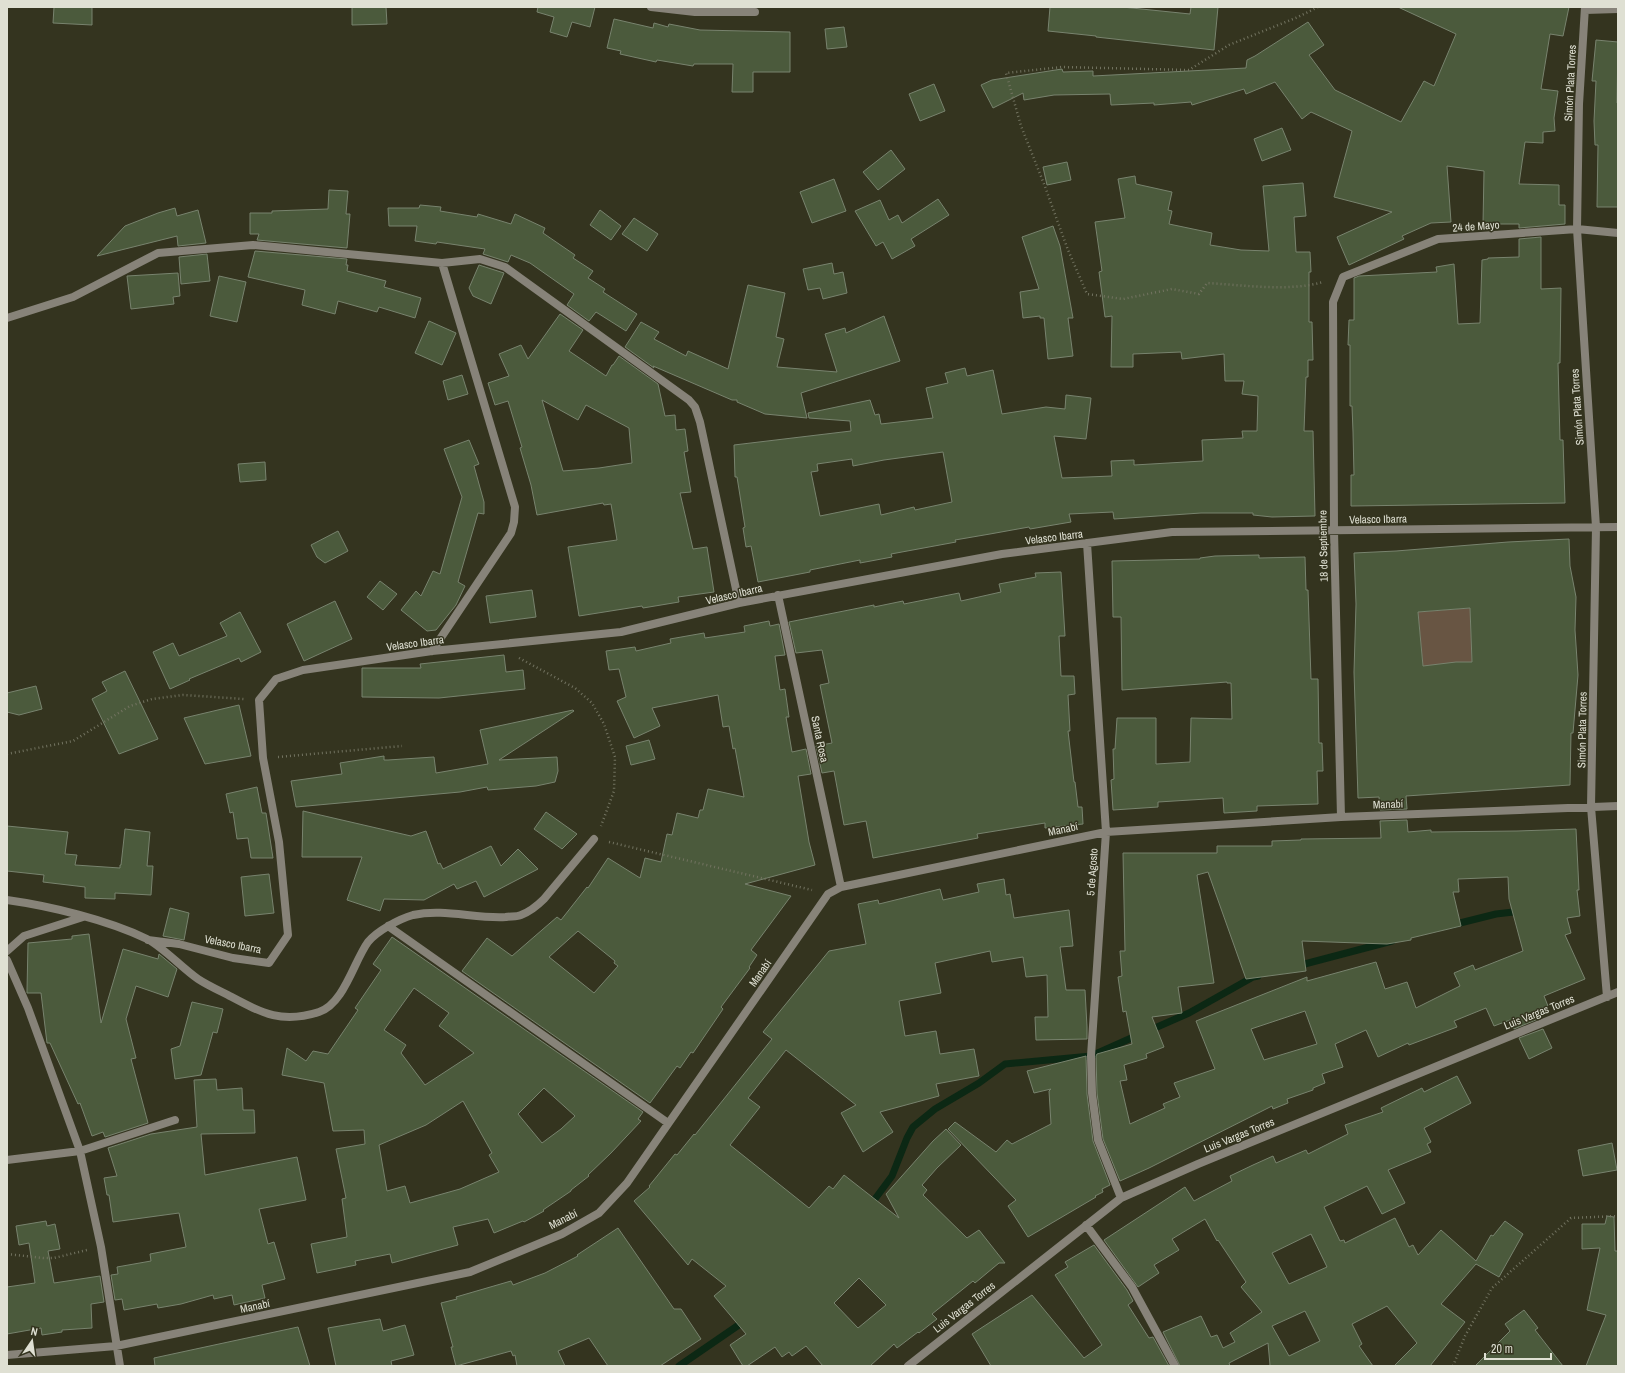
<svg xmlns="http://www.w3.org/2000/svg" width="1625" height="1373" font-family="'Archivo Narrow',sans-serif">
<rect width="100%" height="100%" fill="#34341f"/>
<path fill="#685543" d="M1470,608L1472,662L1423,666L1418,612Z"/>
<g fill="none" stroke-linecap="round" stroke-linejoin="round">
<path stroke="#0c2814" stroke-width="7" d="M1452,925L1496,914L1522,911
M1297,966L1392,941
M1148,1031L1189,1013L1253,977L1258,976
M869,1207L892,1176L907,1138L913,1127L935,1109L979,1083L1005,1064L1091,1056L1138,1035
M679,1366L746,1320"/>
</g>
<path fill="#4b5a3c" stroke="#78836e" fill-rule="evenodd" d="M54,7H92V25L53,23Z
M352,7H386L387,24L352,25Z
M538,7H595L590,27L572,22L567,37L550,32L554,17L537,12Z
M1050,7H1122L1190,14L1191,7H1218L1214,50L1096,37V36L1048,31Z
M1398,7H1569L1563,36L1550,34L1541,89L1558,91L1554,118L1555,131L1543,132V143L1525,142L1519,184L1559,185V205H1565V224L1519,228V224H1483L1484,171L1447,166L1451,222L1431,223L1402,236L1404,239L1349,265L1337,237L1392,212L1334,197L1352,131L1311,112L1302,119L1275,82L1246,94L1244,89L1192,105L1191,102L1154,105V103L1111,105L1110,94L1054,95L1024,100L1023,93L993,108L981,85L992,80L1062,69L1063,72L1093,71V76L1246,68L1247,60L1255,56L1308,22L1324,45L1309,55L1335,90L1401,122L1424,81L1434,86L1456,34Z
M614,19L653,28L654,23L668,27L669,24L700,30L790,32V72H753V92H732L733,64H694L693,66L657,60L656,62L620,54L621,51L607,48Z
M844,27L847,47L827,49L825,29Z
M1596,40L1618,42L1617,103H1618V207H1597L1598,145H1595L1594,121L1596,81H1592Z
M934,84L945,111L920,121L909,94Z
M1282,128L1291,150L1262,161L1254,139Z
M891,150L905,169L878,190L863,172Z
M1067,162L1071,180L1047,185L1043,167Z
M1135,176L1136,184L1172,192L1168,210L1172,211L1169,224L1212,233L1210,245L1241,250L1269,251L1263,186L1303,183L1306,216L1294,217L1296,252H1310L1311,272H1309V322H1312L1313,360H1308V377H1306L1304,431H1313L1315,516L1272,517L1253,515V513H1201L1114,519L1113,512L1069,514L1071,522L1030,529L1029,527L990,534L955,540L956,542L891,554L892,557L860,563V560L810,570V572L758,582L751,546L746,547L743,528L745,527L737,477H735L734,445L851,431L850,421L809,418L808,413L870,400L875,415L879,414L881,424L933,418L926,388L948,383L945,373L965,368L967,376L993,370L1002,414L1046,407L1065,409L1066,395L1091,398L1086,439L1054,436L1062,478L1112,476L1111,461L1134,460V465L1203,461L1202,440L1243,438L1242,431H1257L1258,396L1242,394L1244,381H1225L1224,354L1182,359L1181,352L1133,354V367H1111L1112,316L1105,317L1099,272L1102,271L1095,222L1125,218L1118,179ZM943,452L952,502L915,510L914,507L881,515L879,504L820,516L811,472L818,471L817,464L852,459L853,466L884,460Z
M834,179L846,211L812,223L800,192Z
M329,190L348,191L346,214H350L347,248L257,240L259,234H250V213H272V211L328,209Z
M938,199L949,215L911,239L915,246L892,259L883,242L876,246L855,211L880,200L889,220L898,215L902,223Z
M420,205L441,207L440,211L477,217L478,214L511,224L515,214L545,228L543,233L575,255L573,258L593,271L588,278L605,289L603,292L637,314L626,331L596,312L589,321L567,305L574,294L530,263L511,255L508,262L483,254L485,249L437,242L436,244L415,241L417,226H389L388,208H419Z
M175,208L177,216L198,210L206,243L178,246L177,236L97,256L125,226L158,213Z
M600,210L621,226L611,240L590,225Z
M634,218L658,234L647,251L622,234Z
M1053,226L1060,246L1073,318H1068L1073,356L1048,359L1044,318H1040V316L1023,318L1020,292L1039,289L1022,237Z
M1541,237V289L1561,288L1560,363H1558L1560,440H1563L1565,503L1351,506V475H1354L1353,432L1352,406H1350V345H1348L1349,320H1354V278L1359,276L1437,272L1436,267L1454,264L1458,324L1480,323L1482,260L1488,259V258L1519,257V239Z
M255,251L347,259L346,265H348L347,271L386,281L384,287L421,298L415,318L379,307L377,312L338,301L335,314L302,305L305,290L248,277Z
M207,254L210,281L181,284L179,257Z
M832,263L834,274L843,272L847,293L823,299L820,288L808,290L803,269Z
M479,265L504,273L491,304L473,296L469,288Z
M178,273L180,296L173,297L174,304L131,309L127,276Z
M219,276L246,282L237,322L210,316Z
M748,285L785,293L776,337L784,339L777,367L837,372L825,334L845,328L846,333L884,316L900,361L801,393L807,418L765,414L737,402V400H732L653,366L654,368L625,347L641,322L659,332L654,339L686,356L688,351L728,369Z
M560,314L583,330L569,351L606,376L612,365H613L619,356L658,384L665,416L675,415L676,430L685,429L688,451L684,452L691,492L680,493L693,549L707,547L714,592L678,597L679,602L643,608L642,606L579,616L568,547L617,540L611,504L604,505L603,503L537,515L531,485L520,448L522,447L508,401L495,405L488,383L509,376L499,354L521,345L528,359ZM542,400L578,420L586,405L629,428L632,463L599,468L563,471Z
M429,321L456,333L442,365L415,353Z
M462,375L468,394L448,400L443,381Z
M469,440L479,464L474,466L484,502V514L478,513L458,582L465,586L456,605L436,630L427,631L401,610L416,591L421,596L433,571L440,574L462,497L444,449Z
M265,462L266,480L240,482L238,464Z
M338,531L348,551L325,563L317,557L311,545Z
M1569,539L1570,566L1576,597L1575,630L1578,675L1573,733H1571L1570,785L1406,796L1407,809L1380,810L1379,797L1358,798L1354,672L1356,604L1354,553L1396,551L1508,542ZM1470,608L1472,662H1456L1423,666L1418,612Z
M1259,555V558L1305,557L1306,590H1308L1311,679H1318L1319,743H1322L1323,771H1317L1318,804L1257,806V811L1224,813L1223,798L1158,802V807L1113,810L1111,780L1114,779L1113,749H1115L1117,718H1156V764L1190,762L1191,718L1232,719L1231,683H1227V682L1122,690L1121,617H1113L1112,561L1200,559V558L1215,556Z
M1061,572L1065,636H1059L1061,676H1074L1075,694L1068,695L1070,731H1068L1074,782H1075L1078,807H1082L1083,824L1045,828V823L977,834L978,838L873,858L866,821L844,825L834,771L822,773L816,746L832,743L820,685L829,683L822,650L796,653L789,622L874,605V607L903,601L904,604L959,593L961,601L1001,592L999,584L1036,577L1035,573Z
M380,581L397,594L383,610L367,597Z
M532,590L536,617L490,623L486,596Z
M335,601L352,639L304,661L287,624Z
M240,612L261,652L241,662L239,658L189,679L190,680L170,689L153,652L173,643L179,656L227,636L220,623Z
M769,621L770,626L779,624L785,655L775,656L780,690L785,689L789,717H786L792,752L806,749L811,774L798,776L809,842L815,865L745,884L791,896L751,950L757,955L749,967L750,968L721,1007L723,1009L693,1053L691,1052L680,1068L677,1066L650,1103L462,971L487,938L512,956L557,917L561,920L587,887L588,888L608,858L640,878L645,858L661,862L667,834L672,835L677,813L698,818L700,810H703L708,789L744,797L735,748L733,749L729,726L723,727L718,695L652,708L660,726L634,738L617,701L626,697L619,669L609,670L606,651L635,647L636,651L671,643L670,639L704,633L705,638L745,632L744,626ZM578,931L615,961L614,963L618,966L594,993L549,957Z
M504,655L506,672L523,670L525,689L439,698L362,697V668H421L420,664Z
M125,671L158,739L119,754L92,699L107,691L102,682Z
M36,686L42,709L19,715L7,712V693Z
M239,705L251,756L205,764L184,718Z
M573,710L574,711L499,760L557,757L558,771L555,782L536,786L488,790L487,787L460,792L296,807L291,781L342,774L340,763L384,756V760H388L434,757L436,773L488,764L480,730Z
M649,740L655,759L631,765L626,746Z
M257,787L262,813H266L273,858H251L248,838L237,839L233,812L230,813L226,794Z
M303,811L411,836L426,831L438,864L440,863L443,869L491,846L501,866L518,849L538,869L484,897L476,881L457,889L454,884L424,900L384,899L380,911L347,900L362,857H302Z
M546,812L577,834L562,849L534,829Z
M1407,820L1408,832L1431,830V832L1517,831L1576,829L1579,890H1577L1580,916L1567,918L1571,933L1565,935L1585,979L1544,996L1548,1006L1534,1011L1538,1019L1514,1029L1510,1020L1494,1026L1486,1008L1454,1021L1457,1027L1409,1045L1408,1043L1378,1057L1366,1030L1335,1044L1343,1067L1322,1074L1325,1083L1313,1088V1090L1287,1099L1288,1103L1273,1109L1272,1106L1149,1168L1120,1181L1103,1139L1097,1093L1096,1056L1097,1054L1132,1044L1126,1011L1123,1012L1118,977L1122,976L1120,951H1125L1123,853H1217V846H1272V841L1301,840V839L1381,838L1380,821ZM1208,872L1246,979L1306,971L1302,941L1387,944L1411,940V938L1461,926L1453,892H1459L1458,879L1508,877L1509,899L1523,951L1475,970L1473,965L1454,973L1460,986L1416,1008L1407,982L1385,989L1376,962L1307,981V977L1196,1021L1215,1069L1174,1083L1180,1097L1163,1104L1165,1108L1130,1124L1120,1081L1127,1080L1124,1065L1147,1058L1146,1054L1164,1047L1152,1017L1182,1013L1178,987L1214,983L1197,875ZM1305,1011L1317,1044L1264,1060L1251,1029Z
M7,826L68,832L65,854L77,855L75,865L120,868V865H121L125,829L150,832L147,866H153L151,895L115,893V899L85,898V887L43,882L44,875L7,871Z
M269,874L274,913L245,916L241,877Z
M1004,879L1006,895L1010,894L1014,918L1069,910L1073,946L1060,947L1066,990H1085L1087,1027V1039L1036,1040L1035,1017H1048L1047,975L1026,977L1023,957L992,962L990,951L935,963L941,993L899,1001L905,1036L936,1031L940,1054L974,1049L979,1076L936,1084L939,1096L880,1112L893,1132L863,1152L841,1113L856,1105L786,1050L748,1098L760,1107L730,1145L809,1208L829,1186L833,1189L844,1175L899,1218L886,1194L933,1141L946,1129L961,1145L937,1168L922,1185L927,1190L923,1195L967,1238L979,1230L1005,1263H999L975,1283L973,1281L932,1314L937,1319L919,1333L918,1332L897,1348L894,1344L870,1366H823L806,1346L792,1356L789,1352L782,1357L775,1347L747,1366H743L730,1345L746,1334L714,1296L726,1286L692,1259L688,1265L634,1201L650,1187L649,1186L675,1154L677,1155L694,1134L695,1135L772,1039L763,1032L829,951L866,944L858,904L878,900L879,904L940,889L943,900L979,892L977,884ZM859,1278L886,1305L858,1328L834,1303Z
M170,908L189,913L184,940L163,936Z
M89,934L101,1023L123,949L158,959L159,954L177,969L168,997L136,986L126,1019L136,1058L131,1059L148,1123L105,1137L103,1132L92,1136L80,1103L78,1104L50,1043H47L41,993H27V991L28,943L72,939V936Z
M392,937L643,1112L638,1119L641,1121L611,1153L588,1175L589,1176L571,1190V1191L543,1210L544,1211L524,1222L523,1221L494,1233L488,1219L453,1227L458,1245L392,1263L390,1254L355,1261L356,1265L317,1273L311,1244L347,1237L342,1199L346,1198L336,1149L365,1144L364,1130L333,1131L324,1083L282,1075L287,1048L306,1061L313,1051L328,1054L358,1010L355,1008L381,970L373,964ZM414,988L449,1013L439,1026L474,1053L425,1085L401,1053L406,1045L384,1030ZM544,1088L575,1116L561,1129L542,1143L518,1114ZM463,1101L492,1153L489,1155L499,1172L460,1189L410,1203L405,1186L387,1191L379,1145L426,1125Z
M192,1002L223,1009L217,1033L213,1032L201,1075L175,1079L171,1049L180,1046Z
M1543,1029L1552,1048L1529,1059L1519,1038Z
M1086,1056L1087,1094L1093,1141L1110,1185L1102,1189L1103,1192L1095,1196L1096,1197L1028,1237L1008,1206L1016,1200L948,1129L955,1122L996,1152L1007,1140L1012,1144L1051,1124L1049,1091L1051,1089L1034,1093L1027,1071Z
M1457,1076L1471,1103L1424,1128L1431,1142L1427,1144L1431,1152L1388,1170L1405,1203L1382,1214L1367,1186L1324,1207L1340,1241L1344,1240L1345,1243L1395,1218L1409,1247L1413,1245L1418,1255L1441,1230L1476,1261L1491,1235L1493,1236L1505,1221L1523,1234L1499,1277L1476,1264L1441,1304L1465,1322L1430,1366H1394L1417,1343L1387,1306L1352,1324L1362,1344L1359,1346L1373,1366H1268L1270,1365L1268,1343L1229,1363L1230,1366H1180L1163,1332L1201,1316L1211,1337L1217,1335L1223,1348L1235,1342L1230,1333L1262,1312L1241,1287L1246,1282L1218,1240L1217,1241L1205,1219L1172,1239L1179,1250L1154,1265L1159,1273L1138,1287L1104,1240L1185,1187L1194,1201L1232,1181L1230,1176L1253,1165L1273,1156L1276,1163L1306,1150L1308,1154L1348,1134L1345,1125L1383,1112L1381,1108L1422,1088L1424,1092ZM1311,1234L1327,1267L1289,1284L1272,1253ZM1305,1311L1320,1341L1289,1356L1272,1326Z
M216,1079L217,1090L242,1088L243,1110H254L255,1133L201,1134L205,1175L297,1157L306,1200L259,1209L268,1244L274,1242L285,1279L262,1285L265,1298L234,1305L232,1295L214,1299L213,1295L181,1304L158,1308L157,1304L124,1310L122,1299L115,1300L111,1275L118,1274L117,1267L151,1261L150,1254L186,1247L179,1213L113,1222L109,1195H107L104,1178L117,1176L108,1148L151,1134L197,1127L194,1080Z
M1612,1143L1617,1170L1583,1176L1578,1150Z
M1607,1216L1614,1217L1615,1251H1618V1366H1586L1606,1315L1587,1310L1600,1248L1582,1249V1224H1605Z
M46,1221L47,1226L55,1224L60,1249L48,1251L54,1283L100,1276L104,1302L91,1304L92,1328L62,1330V1332L42,1335L41,1328L7,1334V1287L35,1283L29,1243L19,1245L16,1226Z
M618,1228L674,1309H681L701,1339L660,1366H608L589,1338L558,1351L565,1366H517L515,1355L513,1356L511,1351L456,1366L451,1347H453L441,1303L457,1299L456,1297L511,1281L513,1285L545,1273L578,1256L577,1255Z
M1094,1245L1127,1290L1133,1301L1128,1305L1149,1338L1153,1337L1169,1366H991L972,1334L1032,1295L1084,1358L1102,1345L1055,1275L1068,1267L1065,1262Z
M1524,1310L1538,1328L1535,1330L1563,1366H1475L1510,1331L1505,1324Z
M380,1319L383,1331L405,1325L414,1355L391,1361L392,1366H336L328,1328Z
M298,1327L310,1366H155L154,1358Z"/>
<g fill="none" stroke-linecap="round" stroke-linejoin="round">
<path stroke="#727360" stroke-width="2.5" stroke-dasharray="1 3" stroke-linecap="butt" d="M1318,7L1298,17L1229,45L1189,70L1062,67L1006,73L1021,126L1044,184L1068,250L1087,294L1123,299L1172,289L1199,294L1207,283C1243,285 1289,292 1323,282
M519,658L575,688L592,703L604,724L615,757L614,791L601,826
M7,754L73,741L130,706L152,699L183,695L244,699
M278,757L402,746
M609,842L812,890
M7,1254L43,1258H54L87,1250
M1453,1366L1465,1336L1492,1288L1571,1218L1618,1216"/>
<path stroke="#878379" stroke-width="8" d="M651,7L695,12H755
M1585,7L1579,104L1577,229L1596,527L1591,807L1607,997
M1585,10L1618,9
M7,318L73,297L158,253L253,245L442,263L480,259L505,267L689,400L695,407L700,422L739,603
M1087,543L1106,832L1091,1056L1092,1093L1098,1140L1121,1198
M778,595L841,887
M432,651L511,533L514,522L515,507L442,263
M1341,817L1334,531L1333,302L1343,277L1438,239L1577,229L1618,233
M7,900C50,906 108,920 147,939C163,947 182,968 198,979C207,985 218,990 228,995C262,1013 281,1024 319,1012C344,1004 354,961 368,942C377,931 399,919 413,915C444,908 475,919 506,917C510,916 517,917 521,915C529,912 538,905 544,899L594,839
M388,926L668,1123
M148,940L179,944L233,958L269,963L288,935L279,842L263,758L259,700L276,679L303,670L432,651L621,632L739,603L1002,554L1172,532L1618,527
M7,951L24,936L83,917
M7,960L28,1008L80,1151L101,1247L120,1366
M7,1160L80,1151L175,1120
M1086,1225L1132,1287L1175,1366
M7,1355L116,1346L470,1272L562,1234L599,1213L627,1183L828,894L841,887L1106,832L1341,817L1618,806
M908,1366L1121,1198L1198,1164L1618,992"/>
</g>
<g text-anchor="middle" stroke-width="3" stroke-linejoin="round" paint-order="stroke">
<g font-size="11" fill="#dfe0d3" stroke="#34341f">
<text transform="translate(1570 83) rotate(-87)" y="4">Simón Plata Torres</text>
<text transform="translate(1476 226) rotate(-4)" y="4">24 de Mayo</text>
<text transform="translate(1577 407) rotate(-94)" y="4">Simón Plata Torres</text>
<text transform="translate(1378 519) rotate(-1)" y="4">Velasco Ibarra</text>
<text transform="translate(1054 537) rotate(-7)" y="4">Velasco Ibarra</text>
<text transform="translate(1323 546) rotate(-91)" y="4">18 de Septiembre</text>
<text transform="translate(734 594) rotate(-13)" y="4">Velasco Ibarra</text>
<text transform="translate(415 643) rotate(-8)" y="4">Velasco Ibarra</text>
<text transform="translate(1582 730) rotate(-89)" y="4">Simón Plata Torres</text>
<text transform="translate(820 739) rotate(78)" y="4">Santa Rosa</text>
<text transform="translate(1388 804) rotate(-2)" y="4">Manabí</text>
<text transform="translate(1063 829) rotate(-12)" y="4">Manabí</text>
<text transform="translate(1092 872) rotate(-86)" y="4">5 de Agosto</text>
<text transform="translate(233 944) rotate(11)" y="4">Velasco Ibarra</text>
<text transform="translate(760 973) rotate(-55)" y="4">Manabí</text>
<text transform="translate(1539 1012) rotate(-22)" y="4">Luis Vargas Torres</text>
<text transform="translate(1239 1135) rotate(-22)" y="4">Luis Vargas Torres</text>
<text transform="translate(563 1219) rotate(-27)" y="4">Manabí</text>
<text transform="translate(255 1306) rotate(-12)" y="4">Manabí</text>
<text transform="translate(964 1307) rotate(-38)" y="4">Luis Vargas Torres</text>
</g>
</g>
<rect width="1625" height="1373" fill="none" stroke="#dfe0d3" stroke-width="16"/>
<g transform="translate(32 1341) rotate(13)" stroke="#34341f" stroke-width="3" paint-order="stroke">
<path d="M0-3L7 15L0 10L-7 15Z" fill="#dfe0d3"/>
<text y="-6" font-size="11" font-weight="bold" text-anchor="middle" fill="#dfe0d3">N</text>
</g>
<path d="M1485 1353v6h66v-6" fill="none" stroke="#dfe0d3" stroke-width="2"/>
<text x="1491" y="1353" font-size="12" fill="#dfe0d3" stroke="#34341f" stroke-width="3" paint-order="stroke">20 m</text>
</svg>
